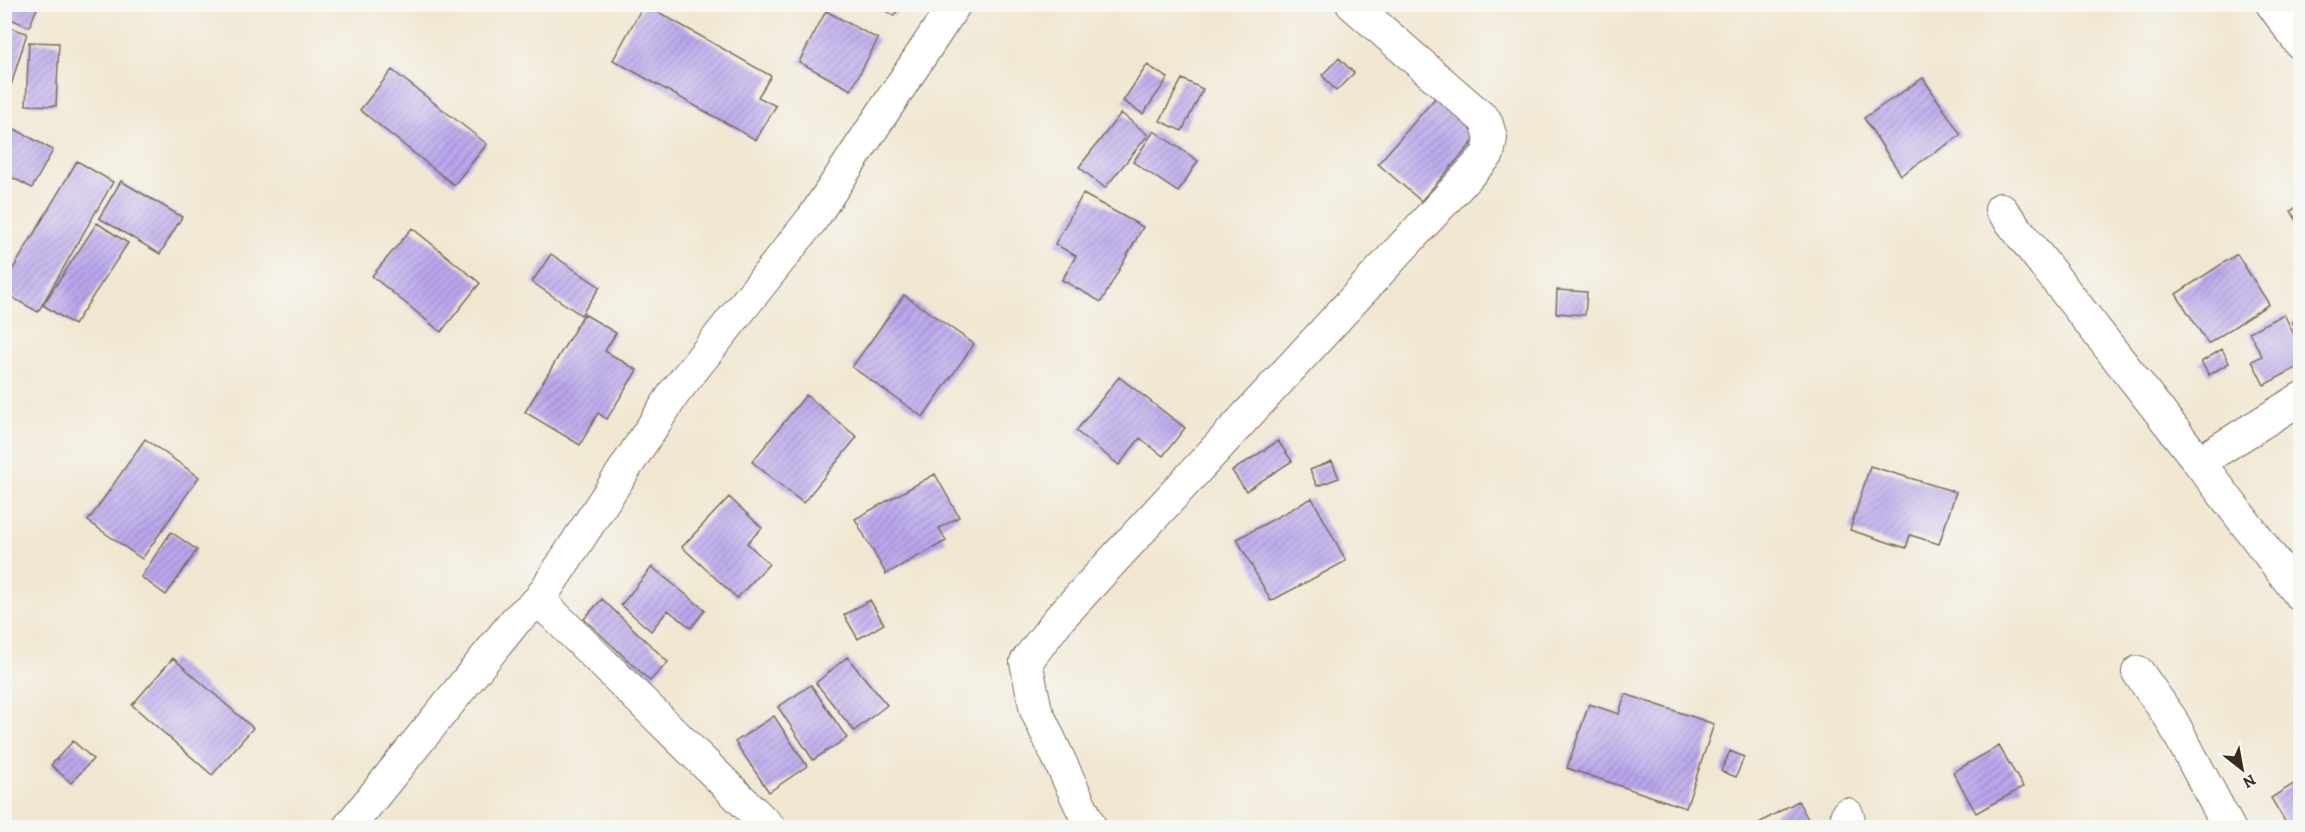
<svg xmlns="http://www.w3.org/2000/svg" width="2305" height="832" font-family="Alegreya,serif">
<defs>
<pattern id="building-hatch" width="6" height="6" patternUnits="userSpaceOnUse" patternTransform="scale(1.5)"><rect width="6" height="6" fill="#baa7ed"/><path d="M-1 1l2-2M0 6l6-6M5 7l2-2" fill="none" stroke="#9888bf"/></pattern>
</defs>
<rect width="100%" height="100%" fill="#f6f6f2"/>
<filter id="ink" filterUnits="userSpaceOnUse"><feTurbulence type="fractalNoise" baseFrequency=".0167" numOctaves="2"/><feDisplacementMap in="SourceGraphic" scale="12" xChannelSelector="R" yChannelSelector="G"/><feConvolveMatrix kernelMatrix="1 2 1 2 8 2 1 2 1" color-interpolation-filters="sRGB"/></filter>
<filter id="wash" filterUnits="userSpaceOnUse"><feTurbulence type="fractalNoise" baseFrequency=".008" numOctaves="4" result="noise"/><feDisplacementMap in="SourceGraphic" scale="24" xChannelSelector="R" yChannelSelector="G"/><feGaussianBlur stdDeviation="1.35" result="paint"/><feColorMatrix in="noise" values="0 0 0 0 0 0 0 0 0 0 0 0 0 0 0 0 0 1.4 0 .05"/><feComposite in="paint" operator="in"/></filter>
<g filter="url(#wash)">
<rect width="100%" height="100%" fill="#f1e7d1"/>
<g id="blocks">
<path fill="url(#building-hatch)" d="M4,4H39L29,27L4,16Z
M644,4L771,76L758,97L776,106L756,140L613,60Z
M874,4H901L894,16Z
M826,11L878,39L851,90L799,62Z
M4,26L27,33L5,105H4Z
M29,42L59,43L56,106L26,105Z
M1339,58L1354,73L1336,91L1322,75Z
M1147,65L1168,78L1143,114L1123,101Z
M392,70L487,144L454,185L360,110Z
M1923,78L1961,135L1901,175L1864,118Z
M1182,79L1203,89L1182,131L1160,121Z
M1437,96L1480,134L1421,201L1378,164Z
M1121,113L1148,135L1105,188L1079,167Z
M13,128L53,150L32,188L4,173V143Z
M1154,131L1198,161L1178,192L1133,162Z
M77,161L113,182L38,312L4,293V284Z
M121,181L182,217L160,254L99,218Z
M1083,194L1143,227L1101,302L1062,280L1076,256L1055,244Z
M2300,205V226L2291,211Z
M97,223L128,243L74,325L43,305Z
M412,228L480,283L441,332L372,276Z
M551,254L600,287L581,315L532,282Z
M2237,254L2269,304L2208,344L2176,294Z
M1557,290L1587,292L1585,315L1556,313Z
M904,295L974,344L923,417L852,367Z
M584,314L616,333L605,351L637,370L607,419L598,413L580,445L525,412Z
M2284,314L2300,347V366L2264,385L2252,361L2262,356L2249,332Z
M2300,317V333L2299,334L2292,322Z
M2222,349L2229,363L2209,375L2201,362Z
M1119,377L1185,428L1163,456L1140,438L1119,465L1076,431Z
M806,395L857,437L803,503L752,462Z
M145,439L199,477L142,559L88,521Z
M1278,441L1292,461L1246,491L1232,471Z
M1332,461L1339,478L1317,486L1310,470Z
M1870,466L1956,492L1939,544L1910,535L1906,548L1850,530Z
M935,474L959,517L939,528L946,541L886,574L855,519Z
M729,497L762,528L747,543L769,564L737,598L682,547Z
M1312,498L1346,561L1271,601L1237,539Z
M171,532L197,550L166,595L141,577Z
M652,567L705,610L691,628L668,610L651,631L621,605Z
M602,599L668,662L650,681L584,619Z
M870,600L884,624L858,639L844,615Z
M847,657L887,705L854,731L816,683Z
M173,658L253,728L212,775L132,705Z
M811,685L847,738L813,760L778,707Z
M1625,694L1714,724L1686,808L1567,768L1589,704L1619,714Z
M774,716L807,766L769,792L735,742Z
M73,741L93,759L71,783L51,765Z
M1999,746L2023,787L1976,813L1953,772Z
M1730,751L1744,757L1736,777L1721,771Z
M2300,780V828H2289L2271,798Z
M1798,801L1813,828H1750Z"/>
</g>
</g>
<g filter="url(#ink)">
<use href="#blocks" fill-opacity="0" stroke="#7b6c5d" stroke-width="1.5"/>
<g fill="none" stroke-linecap="round" stroke-linejoin="round">
<g stroke="#7b6c5d" stroke-width="34">
<path id="street" d="M2272,4L2300,43
M2001,209L2199,462
M2300,399L2199,462L2300,595
M539,600L770,828
M2138,672L2171,719L2229,828
M1847,814L1851,828
M348,828L516,620L539,600L675,392L813,218L955,4
M1091,828L1036,710L1026,662L1058,620L1488,154L1491,138L1486,121L1352,4"/>
</g>
<use href="#street" stroke="#fff" stroke-width="32"/>
</g>
</g>
<rect width="2305" height="832" fill="none" stroke="#f6f6f2" stroke-width="24"/>
<g transform="translate(2242 769) rotate(149)" stroke="#f6f6f2" stroke-width="4.5" paint-order="stroke">
<path d="M0-4.5L10 22L0 15L-10 22Z" fill="#3b2a1e"/>
<text y="-9" font-size="16" font-weight="bold" text-anchor="middle" fill="#3b2a1e">N</text>
</g>
</svg>
